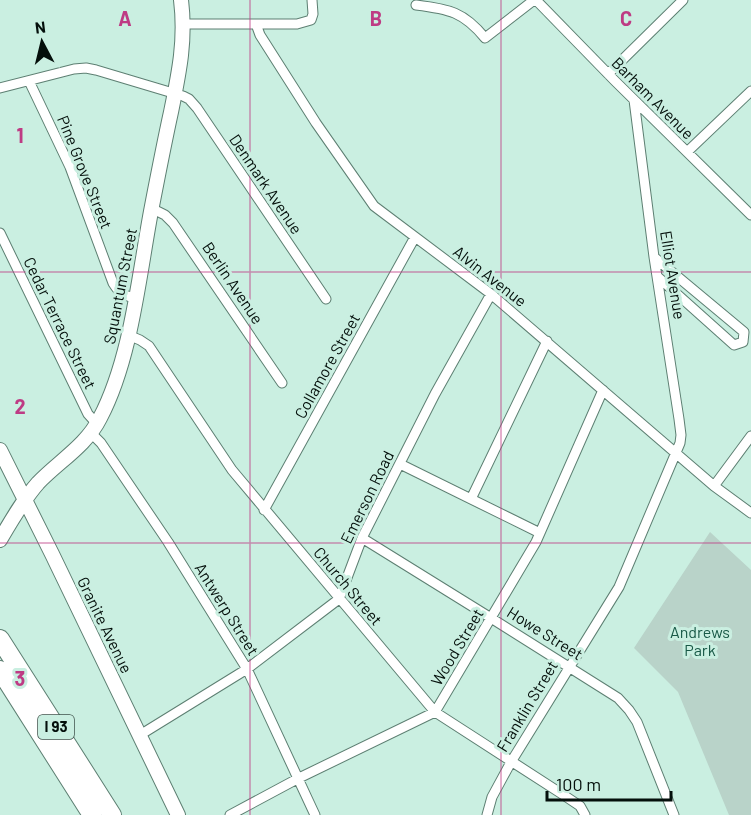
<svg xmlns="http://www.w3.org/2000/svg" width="751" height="815" font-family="Barlow,sans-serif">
<rect width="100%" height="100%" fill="#caefe1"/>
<path fill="#b9d3c9" d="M710,532L751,570V815H729L678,692L634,648Z"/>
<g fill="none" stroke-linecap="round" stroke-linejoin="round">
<g stroke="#5d7f72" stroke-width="11">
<path id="street" d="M536,0L615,81L751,215
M416,5C449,9 464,12 485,38L534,0
M183,24H297L311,20L313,14L312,0
M256,24L260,35L316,123L374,206L491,294L714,486L751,513
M608,74L683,0
M29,81L70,167L113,283C120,294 122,295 135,298
M0,88L74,69L86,68L96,70L183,96L189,99L197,108L326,299
M687,152L751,91
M151,208L165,215L173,223L282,383
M0,233L88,414L97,424
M654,257L744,332L743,342L734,345L658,277
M128,335L140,340L149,346L232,470L435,712L562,794L580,806L585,815
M91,433L101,443L168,542L247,669L315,815
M400,464L540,533
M714,486L751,436
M471,499L547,341
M264,510L415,237
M362,538L491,618L618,698L629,710L637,722L674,815
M140,735L247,669L339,599L362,538L435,394L491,294
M230,815L299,778L435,712L536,542L603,390
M487,815L492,797L511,762L619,587L680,443L681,435L679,419L654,257L634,100"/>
</g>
<g stroke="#5d7f72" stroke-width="16">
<path id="secondary" d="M0,450L52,554L178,815
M0,540C11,521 23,500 38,483C59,461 86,446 100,418C132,357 139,273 152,206C158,175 164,144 171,112C179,73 186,40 181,0"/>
</g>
<g stroke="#5d7f72" stroke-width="20">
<path id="highway" d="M0,639L112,815
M0,670L92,815"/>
</g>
<use href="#street" stroke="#fff" stroke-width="9"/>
<use href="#secondary" stroke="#fff" stroke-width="14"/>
<use href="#highway" stroke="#fff" stroke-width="18"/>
</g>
<path fill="none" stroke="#be3b84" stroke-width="1.5" stroke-opacity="0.55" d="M250,0V815M501,0V815M0,272H751M0,543H751"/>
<g text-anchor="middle" stroke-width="6" stroke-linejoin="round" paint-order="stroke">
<rect fill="#caefe1" stroke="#3f524b" stroke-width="1.5" x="38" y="715" width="36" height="24" rx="4.5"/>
<g font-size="15" font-weight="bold" fill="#040f0b">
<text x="56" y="732">I 93</text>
</g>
<g font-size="16" fill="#040f0b" stroke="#caefe1">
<text transform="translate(653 98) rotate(45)" y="6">Barham Avenue</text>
<text transform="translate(85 172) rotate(68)" y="6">Pine Grove Street</text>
<text transform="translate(266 184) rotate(56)" y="6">Denmark Avenue</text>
<text transform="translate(673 275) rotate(81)" y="6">Elliot Avenue</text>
<text transform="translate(490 276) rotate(38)" y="6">Alvin Avenue</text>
<text transform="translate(233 283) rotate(56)" y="6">Berlin Avenue</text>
<text transform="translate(120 286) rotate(-79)" y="6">Squantum Street</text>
<text transform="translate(60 323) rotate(64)" y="6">Cedar Terrace Street</text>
<text transform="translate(327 366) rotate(-61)" y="6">Collamore Street</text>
<text transform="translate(367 497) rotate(-64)" y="6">Emerson Road</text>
<text transform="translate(348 586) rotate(50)" y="6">Church Street</text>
<text transform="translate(227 609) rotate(58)" y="6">Antwerp Street</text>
<text transform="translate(105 625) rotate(64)" y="6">Granite Avenue</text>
<text transform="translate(545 633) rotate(32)" y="6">Howe Street</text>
<text transform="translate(457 647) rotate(-59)" y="6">Wood Street</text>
<text transform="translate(527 706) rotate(-59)" y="6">Franklin Street</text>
</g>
<g font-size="16" fill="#195947" stroke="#caefe1">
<text x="700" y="638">Andrews<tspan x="700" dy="18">Park</tspan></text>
</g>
</g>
<g font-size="20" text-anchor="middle" font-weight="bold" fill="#be3b84" stroke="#caefe1" stroke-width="6" stroke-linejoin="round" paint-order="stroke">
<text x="125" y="26">A</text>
<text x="376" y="26">B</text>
<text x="626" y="26">C</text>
<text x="20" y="143">1</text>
<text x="20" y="414">2</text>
<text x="20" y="686">3</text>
</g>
<g transform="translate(42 42) rotate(353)" stroke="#caefe1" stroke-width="4.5" paint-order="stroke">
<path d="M0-4.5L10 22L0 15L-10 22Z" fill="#040f0b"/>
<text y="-9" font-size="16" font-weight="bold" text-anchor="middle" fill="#040f0b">N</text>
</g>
<path d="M547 791v9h124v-9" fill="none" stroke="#040f0b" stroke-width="3"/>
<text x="556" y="791" font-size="18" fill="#040f0b" stroke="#caefe1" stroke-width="4.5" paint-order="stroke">100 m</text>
</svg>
